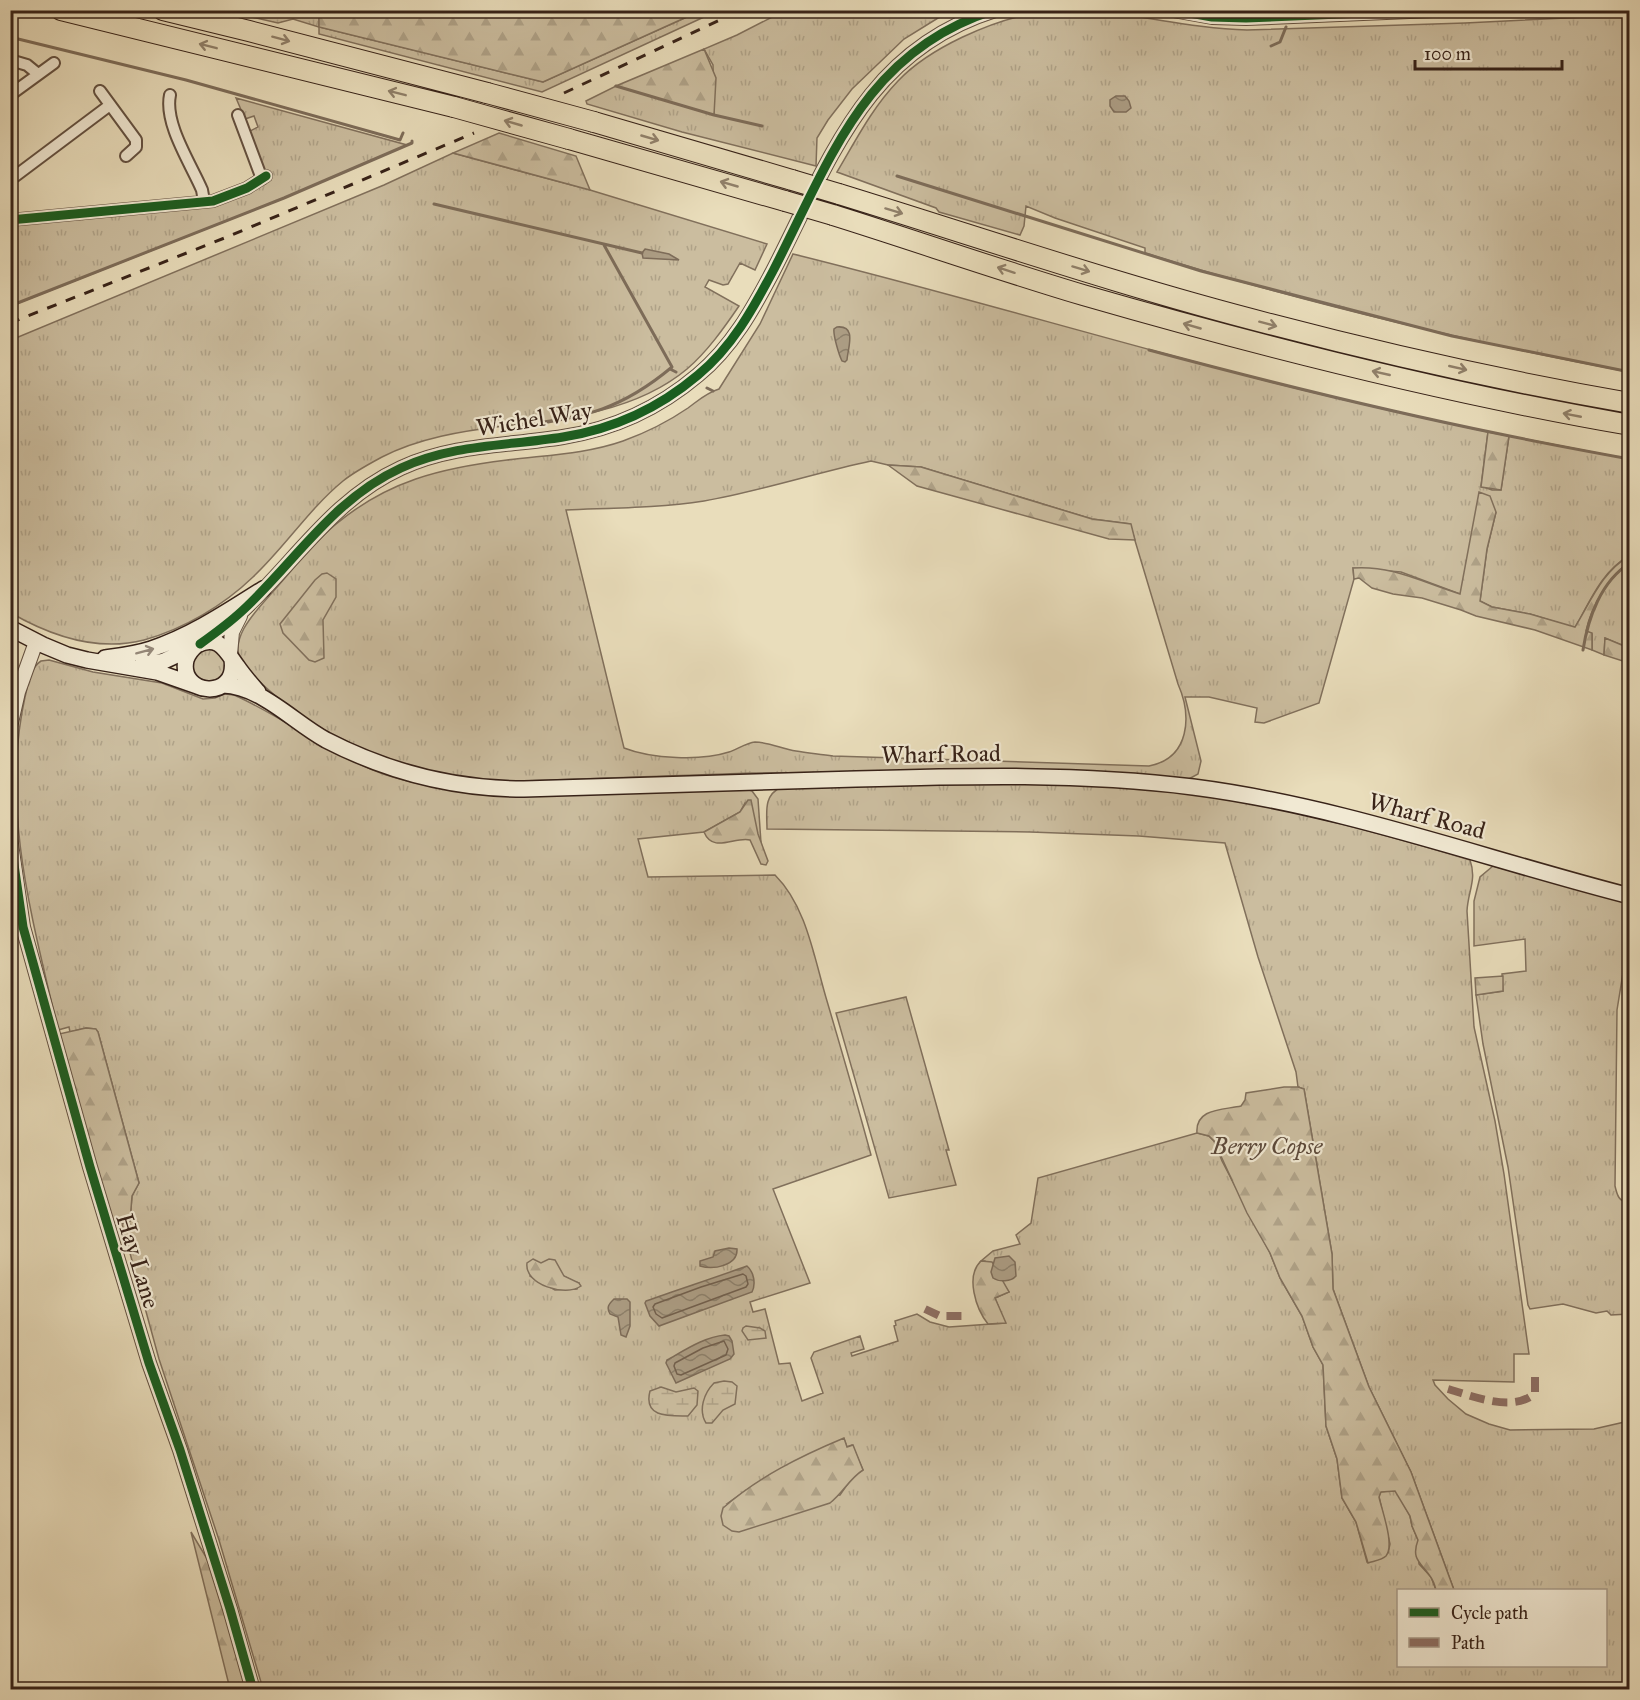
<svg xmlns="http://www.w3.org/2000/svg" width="1640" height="1700" font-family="'IM FELL Great Primer',serif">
<defs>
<pattern id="grass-tufts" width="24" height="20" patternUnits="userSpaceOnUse" patternTransform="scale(1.5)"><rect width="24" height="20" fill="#cbbd9f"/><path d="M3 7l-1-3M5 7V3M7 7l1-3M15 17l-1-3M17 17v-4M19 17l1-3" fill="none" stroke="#afa288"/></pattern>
<pattern id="forest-firs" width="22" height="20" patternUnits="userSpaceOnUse" patternTransform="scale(1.5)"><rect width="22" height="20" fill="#cbbd9f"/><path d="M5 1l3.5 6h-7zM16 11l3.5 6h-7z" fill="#afa288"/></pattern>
<pattern id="wetland-marsh" width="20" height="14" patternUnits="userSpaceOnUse" patternTransform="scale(1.5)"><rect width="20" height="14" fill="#cbbd9f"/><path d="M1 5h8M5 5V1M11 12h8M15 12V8" fill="none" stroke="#afa288"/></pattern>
<pattern id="water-waves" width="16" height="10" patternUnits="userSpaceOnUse" patternTransform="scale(1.5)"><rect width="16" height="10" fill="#ac9d84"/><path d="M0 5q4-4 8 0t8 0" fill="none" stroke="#8d806b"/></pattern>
</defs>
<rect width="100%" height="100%" fill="#e9ddbb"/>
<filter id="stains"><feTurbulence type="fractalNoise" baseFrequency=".00333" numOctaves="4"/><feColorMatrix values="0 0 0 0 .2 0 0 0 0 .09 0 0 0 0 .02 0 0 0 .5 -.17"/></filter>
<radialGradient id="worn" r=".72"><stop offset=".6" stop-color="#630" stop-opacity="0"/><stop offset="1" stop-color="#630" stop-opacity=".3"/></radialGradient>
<path fill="url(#grass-tufts)" stroke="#81705c" stroke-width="1.5" fill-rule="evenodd" d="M225,11H323L319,17V27L543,82L700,11H717L542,92L319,34V27L293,19L278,23Z
M784,11H956L938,18L904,39L852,89L828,120L817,138L816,166L682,132L587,104L586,101L616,86L714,115L713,65L704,49L737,35Z
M1096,11C1146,16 1196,29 1247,30L1465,23L1629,15V372C1466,341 1304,303 1145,253V248L1055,218L1026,206L1024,226L1020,235L939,212L936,208L837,172C856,140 872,108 898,81C929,48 992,20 1036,13C1056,10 1076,11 1096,11Z
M236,98L407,145L284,198L11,306V224L221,202L237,198L271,180L267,171H263L248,132L258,127L254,116L245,119Z
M453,153L590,190L767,244L755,270L740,263L728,284L723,285L709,280L705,287L739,306C724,328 707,352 687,369C637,411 566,419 504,426C462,431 419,438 382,457C369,464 354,472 343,481C309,509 285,547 253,577C224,605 184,629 144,640C98,652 51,636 11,613V340L384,185Z
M793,254C943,291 1091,335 1241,374C1322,396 1406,414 1488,432L1481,486L1492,490H1501L1509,436L1629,459V556C1602,571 1590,601 1575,628L1530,614L1492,607L1480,601L1487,549L1496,512L1460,594L1401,572L1353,568L1354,579L1319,703L1264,723L1255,722L1257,708L1209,697H1185L1201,761L1198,774L1187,780L1086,771L1044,770L752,773L496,782C400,772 305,736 241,662C229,638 255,612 270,595C291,572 311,545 335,525C387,481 441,468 507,460C546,455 586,454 623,441C645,433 669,421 688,408C699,400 706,393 719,389L760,324ZM871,461L888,465L921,467L1092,519L1130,524L1178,684C1192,716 1190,758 1149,766L833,756C820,754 808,753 796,751C782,749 769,742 755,742C746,743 738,749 729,752C701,761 652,759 624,748L566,510C612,508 659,508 704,501C761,491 815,473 871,461Z
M1629,563V648L1605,638L1604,655L1592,650V634L1586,631C1590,607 1609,576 1629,563Z
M193 665a16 16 0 1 1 32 0a16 16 0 1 1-32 0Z
M49,660L93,672L162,683L203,699L215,698L224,694L234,695C282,716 324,750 373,770C397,780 423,785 449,789H746L752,791L758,799L761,843L745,803L740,812L704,832L638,839L648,877L775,875C807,907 814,958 827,1001C842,1052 857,1103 871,1155L773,1189L810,1283L750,1302L753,1312L765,1309L779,1364L790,1363L802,1401L823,1393L811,1358L814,1352L860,1336L864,1349L851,1353L852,1356L898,1341L894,1326L896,1325L895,1321L917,1314L930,1322L949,1327L1005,1323L995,1298L1009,1292L985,1261H981L993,1251L1020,1244L1016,1235L1031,1223L1038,1178L1197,1133L1209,1136L1214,1141L1222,1161L1270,1253L1280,1278L1302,1316L1313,1347L1323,1365L1326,1426L1337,1459L1342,1498L1356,1522L1367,1562L1388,1553L1390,1544L1379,1497L1380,1492L1396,1490L1410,1516L1412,1526L1418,1540L1419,1564L1431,1577L1436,1590H1398V1666H1606V1590H1454L1411,1472L1369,1387L1333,1289L1332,1254L1304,1089L1298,1087L1296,1072L1258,957L1225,843L1139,836L1030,832L767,829C767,812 763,796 781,787C899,785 1017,779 1134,788C1246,796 1364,828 1470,860C1477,880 1468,891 1467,911L1474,1027L1495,1121L1504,1174L1529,1354H1514V1382L1433,1380L1435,1385L1448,1399L1466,1414L1489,1424L1510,1430L1594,1429L1629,1421V1689H263L219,1540L159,1359L122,1224L130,1221L132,1196L139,1183L98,1032L95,1029L86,1028L70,1032L69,1027L58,1030C33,921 0,809 25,697C28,685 30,668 41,661ZM533,1260L573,1281L579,1283L577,1289L555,1290L530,1276ZM844,1439L847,1447L852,1445L863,1470L853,1476L840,1495L728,1503C766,1476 801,1456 844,1439Z
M1493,866L1629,903V942H1628L1617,1010L1615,1186C1617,1195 1619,1202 1629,1203V1314L1611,1315L1607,1311L1596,1313L1563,1304L1530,1309L1528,1305L1508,1167L1483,1044L1476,995L1503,991L1502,974L1526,971L1525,939L1474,946V901L1480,877Z
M906,997L949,1150H946L956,1185L889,1198L836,1013Z"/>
<path fill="url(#forest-firs)" stroke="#81705c" stroke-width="1.5" d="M323,10H539L557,12L574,10L700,11L543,82L319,27V17Z
M704,49L716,78L714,115L616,86Z
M499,133L576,156L590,190L453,153Z
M1488,432L1509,436L1501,490L1481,487Z
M888,465L921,467L1092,519L1131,524L1135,540L1109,539L917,486Z
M1479,492L1490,496L1496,512L1487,549L1480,601L1492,607L1530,614L1575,627C1591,601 1602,572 1629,556V563C1609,576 1591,607 1586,631L1592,633V650L1535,630L1476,616L1461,610L1422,598L1393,594L1372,588L1359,578L1354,579L1353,568C1392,565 1424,583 1460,594Z
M327,573L336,579V597L323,620L324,658L315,662L309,660L283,633L280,624L315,580L322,574Z
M1605,638L1629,648V663L1604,655Z
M748,800H751L758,834L768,861L766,865L761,864L750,840C735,836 713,854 704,832L740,812Z
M1503,976V991L1476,995L1475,978Z
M86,1028L96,1029L98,1032L139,1183L132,1196L130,1221L113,1226L59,1034Z
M1284,1087H1298L1304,1089L1332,1254L1333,1289L1369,1387L1411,1472L1454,1590H1436C1435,1586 1433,1580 1430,1576C1420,1562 1411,1559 1418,1540L1412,1526L1410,1516L1395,1491L1381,1492L1379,1497C1382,1511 1395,1545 1386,1556C1382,1560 1374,1561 1368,1563L1356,1522L1342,1498L1337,1459L1326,1426L1323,1365L1313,1347L1302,1316L1280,1278L1270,1253L1247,1213L1214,1141L1209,1136L1197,1133C1195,1108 1223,1110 1241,1106L1245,1100L1246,1093Z
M533,1259L541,1263L549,1259L555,1260L564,1276L579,1283L581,1286C566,1297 524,1285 527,1263Z
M981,1261L992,1262L1009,1292L995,1298L1006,1323L988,1324C976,1309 965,1276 981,1261Z
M844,1438L847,1447L853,1445L863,1470C849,1479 843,1493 830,1503L739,1532L732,1531L723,1525L721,1516L723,1508C758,1477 801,1456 844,1438Z
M191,1532L209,1562L255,1689H230Z"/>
<path fill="url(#wetland-marsh)" stroke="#81705c" stroke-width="1.5" d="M746,1326L760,1328L765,1331L766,1338L748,1340L742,1331L743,1328Z
M724,1381L732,1382L737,1386L735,1404L723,1410L712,1423H706C698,1410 704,1393 714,1383Z
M661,1387L676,1392L694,1388L698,1391L697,1405L688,1416C669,1416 643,1418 650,1391Z"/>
<path fill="url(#water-waves)" stroke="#7d6c59" stroke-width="1.5" d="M1116,96H1125L1129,101L1131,108L1126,112H1114L1110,106V100Z
M645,249L669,254L679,260L643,258L642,253Z
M837,327C857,325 848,347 847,360L845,362L842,361C839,355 833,335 834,329Z
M729,1248L737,1249C738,1266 713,1270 700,1266V1261L713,1257L715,1251Z
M1009,1256L1015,1262L1016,1276C1011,1282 999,1282 993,1278L991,1272L995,1258Z
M747,1266C754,1272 756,1284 752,1292L659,1326L650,1316L645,1303L646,1301C680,1289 714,1278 747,1266Z
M614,1299H627L630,1302V1326L626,1337L621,1335L618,1317L610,1314C606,1307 609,1304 614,1299Z
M725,1335L729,1336L732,1341L734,1354L730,1359L676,1383L666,1363L667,1360C685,1350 704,1337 725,1335Z"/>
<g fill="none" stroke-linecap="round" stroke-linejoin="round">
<path stroke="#72604e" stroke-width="1.5" d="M743,1274L746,1276L748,1284L746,1287L662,1318L656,1314L653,1307L655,1304L701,1287Z
M724,1341L728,1349L726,1355L681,1375L677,1374L674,1366L675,1363L703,1348Z"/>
<path stroke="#7d6c59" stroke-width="3" d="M10,37L186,80L400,140L403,133
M1271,46L1280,42L1286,27
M616,86L714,115L762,126
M897,176L1201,271L1452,336L1630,372
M434,204L642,253
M10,306L284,198L412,143V141
M1149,350C1265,381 1382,410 1500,434C1543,443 1586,451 1630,459
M670,369L676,372
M707,388L713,391
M523,426C586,417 622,409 672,367L604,245
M1583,650C1588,618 1601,581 1630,563"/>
<g stroke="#645141" stroke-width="14">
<path id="minor" d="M10,60L27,65L38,74
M100,91L136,140V147L126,156
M10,95L54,63
M170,95C164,124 191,164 202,190L204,201
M238,115L262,179
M10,180L110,105
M10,220L213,201L247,188L266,176"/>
</g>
<g stroke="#645141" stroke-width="16">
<path id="tertiary" d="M1173,10L1212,17L1246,18L1433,10
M200,644C214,634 229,623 242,611C295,562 333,499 401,468C453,444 508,446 563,437C614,429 659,408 698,375C732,347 753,309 773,271C830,161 864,51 995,10
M230,654L232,632L240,616
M10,727L18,692L36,642
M10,837L23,927L90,1167L149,1363L180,1450L230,1609L253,1690"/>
</g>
<g stroke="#372218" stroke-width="18">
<path id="secondary" d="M10,628L43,645L67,655L87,660L157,672L197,686
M105,658C120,656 136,654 151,649C191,636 228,611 263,589
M232,660C238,701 178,696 186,660C188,654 192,649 197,645C219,633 227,653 237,666C243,675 251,684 258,692
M141,666L164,661L194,647
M223,685C261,686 293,722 326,740C388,772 454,789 524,789C634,786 745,782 856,779C968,776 1081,773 1193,787C1342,806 1485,859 1630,896"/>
</g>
<g stroke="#372218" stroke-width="22">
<path id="motorway" d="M61,10L454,107
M163,10L249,31L487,93
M594,122L792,180
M569,139L785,201
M839,194C982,238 1125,287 1270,324C1388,355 1509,382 1630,403
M833,215C916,241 999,270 1083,295C1263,347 1445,393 1630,425"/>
</g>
<use href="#minor" stroke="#f1e9d3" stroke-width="10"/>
<use href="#tertiary" stroke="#f1e9d3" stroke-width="14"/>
<use href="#secondary" stroke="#f1e9d3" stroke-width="15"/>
<use href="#motorway" stroke="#e9ddbb" stroke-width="20"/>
<path stroke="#372218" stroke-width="3" stroke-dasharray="10 10" stroke-linecap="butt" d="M564,93L741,10
M10,323L227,237L474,133"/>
<g stroke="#372218" stroke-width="22" stroke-linecap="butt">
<path id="motorway-bridge" d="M487,93L594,122
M454,107L569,139
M792,180L839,194
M785,201L833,215"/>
</g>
<use href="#motorway-bridge" stroke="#e9ddbb" stroke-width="20"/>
<path stroke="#8d6e63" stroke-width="8" stroke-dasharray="15 8" stroke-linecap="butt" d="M925,1309L940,1316H967
M1448,1389C1472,1396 1514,1413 1535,1393V1377"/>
<g stroke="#f1e9d3" stroke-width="13">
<path id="cycleway" d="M1173,10L1212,17L1246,18L1433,10
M10,220L213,201L247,188L266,176
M200,644C214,634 229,623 242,611C295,562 333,499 401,468C453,444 508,446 563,437C614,429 659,408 698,375C732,347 753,309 773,271C830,161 864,51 995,10
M10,837L23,927L90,1167L149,1363L180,1450L230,1609L253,1690"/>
</g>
<use href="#cycleway" stroke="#1b5e20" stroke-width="9"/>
</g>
<defs><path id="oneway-shaft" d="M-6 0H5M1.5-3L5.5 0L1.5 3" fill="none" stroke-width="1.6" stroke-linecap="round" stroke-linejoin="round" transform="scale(1.5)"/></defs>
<g stroke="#90806a">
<use href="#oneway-shaft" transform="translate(281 39) rotate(15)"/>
<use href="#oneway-shaft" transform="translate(208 46) rotate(-166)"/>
<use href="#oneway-shaft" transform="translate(397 93) rotate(-166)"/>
<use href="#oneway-shaft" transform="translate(513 123) rotate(-164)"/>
<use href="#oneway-shaft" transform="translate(650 138) rotate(16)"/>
<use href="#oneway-shaft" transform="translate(729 184) rotate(-164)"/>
<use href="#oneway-shaft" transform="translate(894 211) rotate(17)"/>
<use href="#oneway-shaft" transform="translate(1081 269) rotate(17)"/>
<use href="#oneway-shaft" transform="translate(1006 270) rotate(-162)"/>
<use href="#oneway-shaft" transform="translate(1268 324) rotate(15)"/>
<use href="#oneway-shaft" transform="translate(1192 326) rotate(-164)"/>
<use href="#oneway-shaft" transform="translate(1458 368) rotate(13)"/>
<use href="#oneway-shaft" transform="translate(1381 373) rotate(-167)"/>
<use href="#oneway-shaft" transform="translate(1572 415) rotate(-169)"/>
</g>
<use stroke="#948676" href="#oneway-shaft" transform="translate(145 651) rotate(-15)"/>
<g text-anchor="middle" stroke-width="4.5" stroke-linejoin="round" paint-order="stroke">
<g font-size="24" fill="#372218" stroke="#f1e9d3">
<text transform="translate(534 419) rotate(-9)" y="8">Wichel Way</text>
<text transform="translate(941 754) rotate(-1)" y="8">Wharf Road</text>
<text transform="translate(1427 816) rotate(15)" y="8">Wharf Road</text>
<text transform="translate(138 1261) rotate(73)" y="8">Hay Lane</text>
</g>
<g font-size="24" font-style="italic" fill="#5c493a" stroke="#f1e9d3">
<text x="1267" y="1154">Berry Copse</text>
</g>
</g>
<rect width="1640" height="1700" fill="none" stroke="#e9ddbb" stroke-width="36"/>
<rect x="12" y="12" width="1616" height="1676" fill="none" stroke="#372218" stroke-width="3"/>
<rect x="18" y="18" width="1604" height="1664" fill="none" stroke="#372218" stroke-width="1.5"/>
<rect x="1397" y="1589" width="210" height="78" fill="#f1e9d3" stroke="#a79988" stroke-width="1.5"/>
<rect x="1409" y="1608" width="30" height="9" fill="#1b5e20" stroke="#a79988" stroke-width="1.5"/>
<text x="1451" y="1619" font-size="18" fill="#372218">Cycle path</text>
<rect x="1409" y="1638" width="30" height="9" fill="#8d6e63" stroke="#a79988" stroke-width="1.5"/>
<text x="1451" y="1649" font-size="18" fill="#372218">Path</text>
<path d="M1415 60v9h147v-9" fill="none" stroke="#372218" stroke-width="3"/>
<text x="1424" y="60" font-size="18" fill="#372218" stroke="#f1e9d3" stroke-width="4.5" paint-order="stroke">100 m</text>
<rect width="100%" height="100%" filter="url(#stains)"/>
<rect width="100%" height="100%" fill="url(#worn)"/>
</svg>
